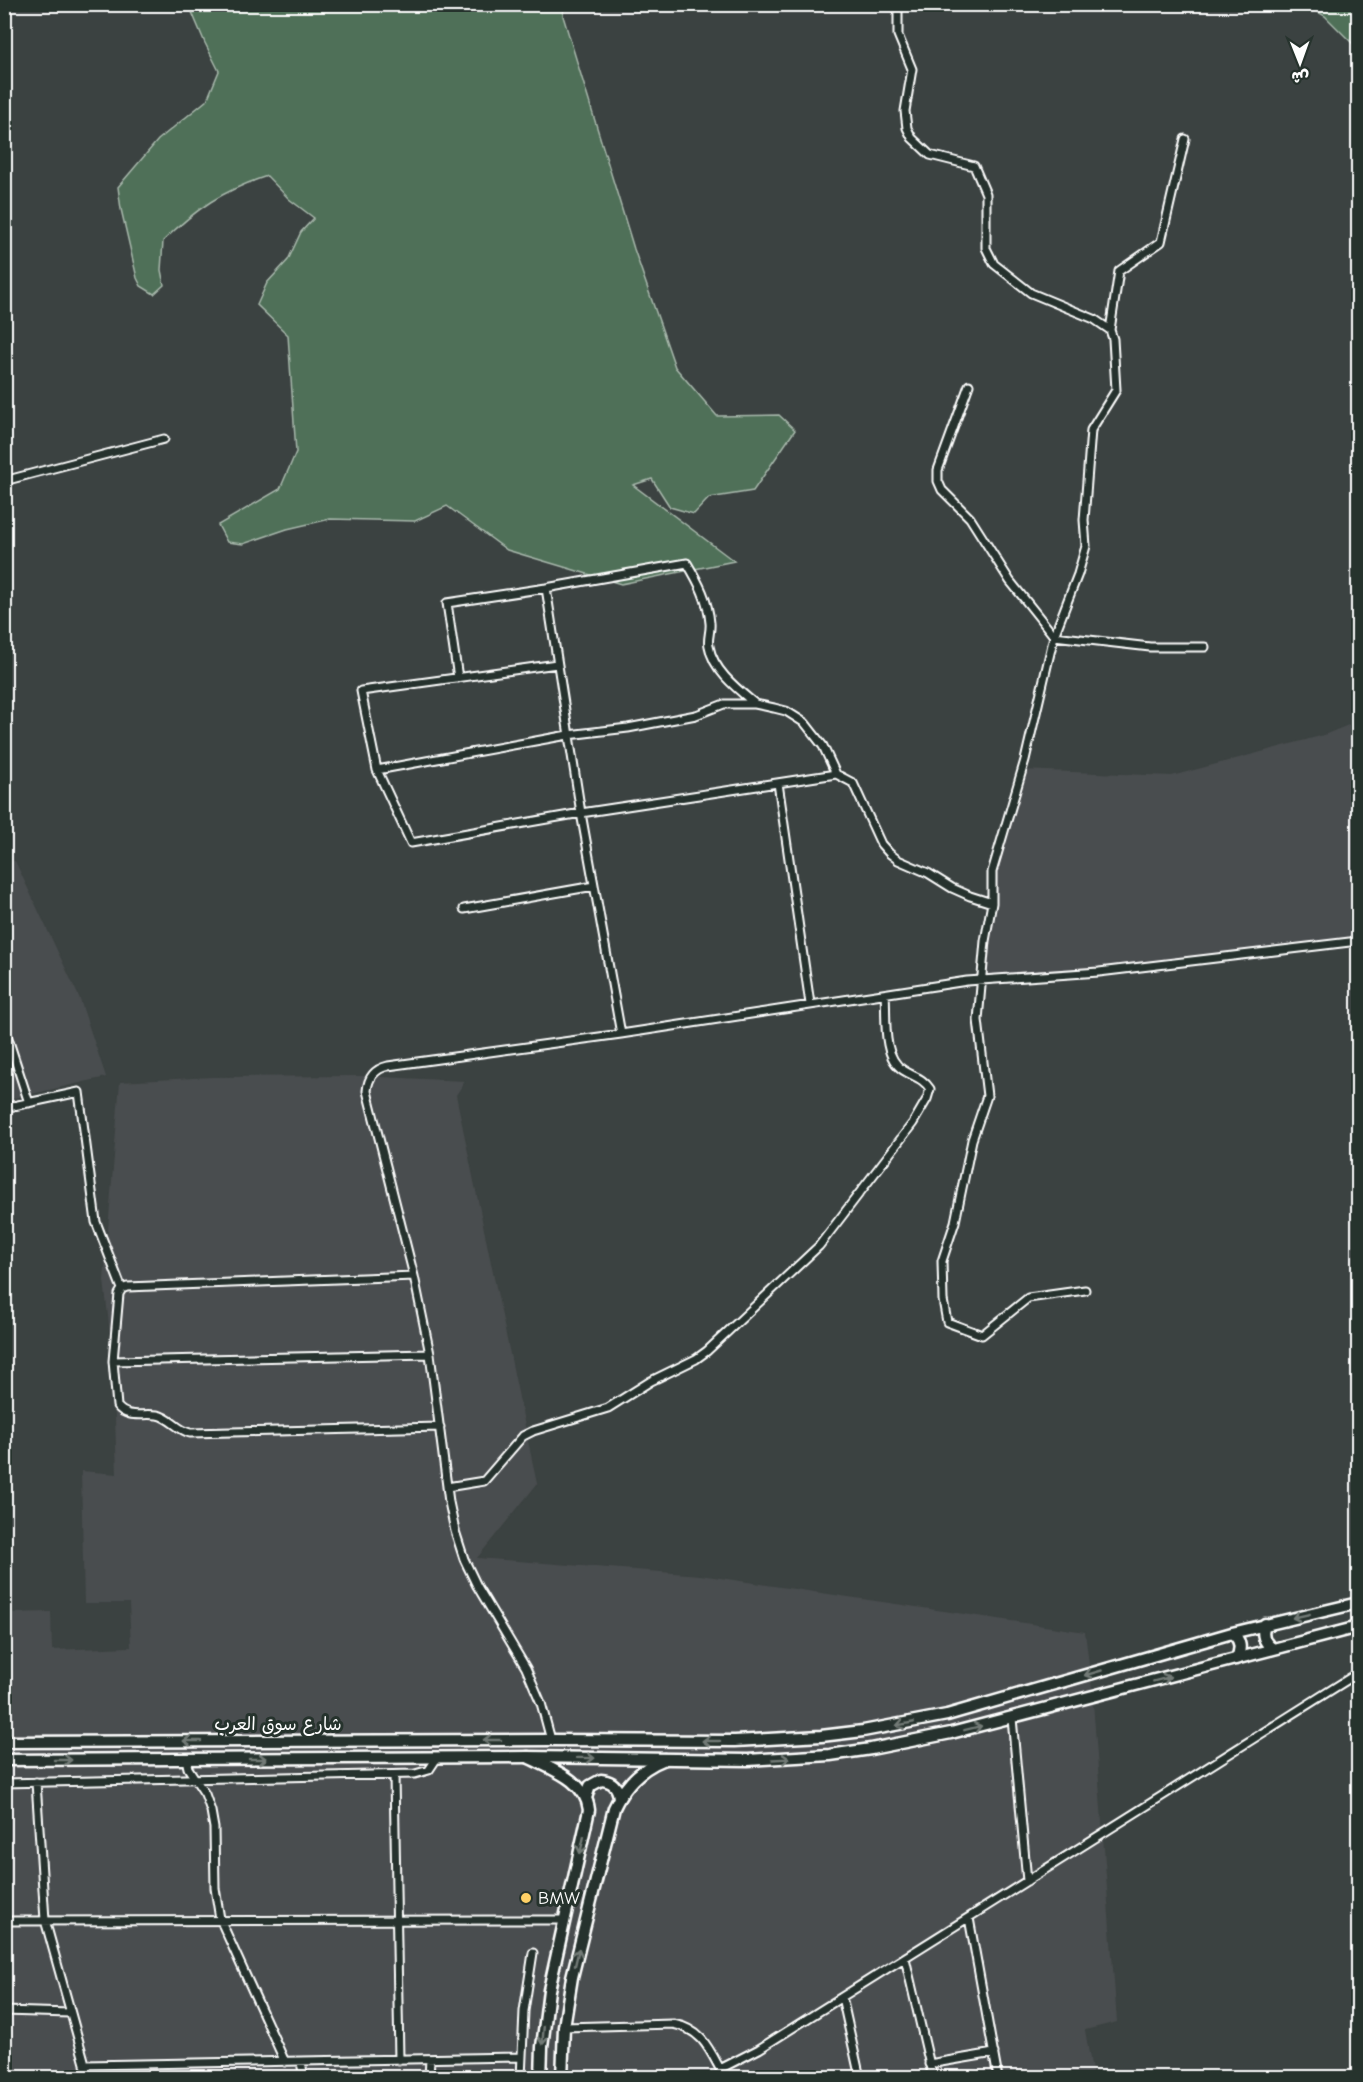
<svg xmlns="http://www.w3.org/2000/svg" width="1363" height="2082" font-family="'Comic Neue','Playpen Sans Arabic',sans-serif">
<rect width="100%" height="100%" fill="#3b4241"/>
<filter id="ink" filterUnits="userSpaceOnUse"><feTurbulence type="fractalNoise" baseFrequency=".0167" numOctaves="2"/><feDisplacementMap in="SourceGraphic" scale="12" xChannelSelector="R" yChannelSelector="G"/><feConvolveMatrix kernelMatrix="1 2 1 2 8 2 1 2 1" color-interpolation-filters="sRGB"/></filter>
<g filter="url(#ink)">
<path fill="#4a4d4f" d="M1358,721V941L1099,972L983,980L992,872L1022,770L1172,776L1324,735Z
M15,861L79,997L106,1077L5,1100L4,862Z
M361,1076L465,1081L456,1095L537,1484L477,1558L700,1575L1085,1632L1092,1689L1117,2022L1085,2030L1093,2077H5L4,1562H7V1613L51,1612L52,1650L131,1647L129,1603H84L81,1471L117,1474L113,1361L104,1280L120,1082L212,1077Z"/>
<path fill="#507059" stroke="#a8b8ac" stroke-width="1.5" d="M189,5H564L563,16L634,249L675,367L717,416L779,415L795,430L753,491L709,498L694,514L670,507L652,479L633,485L734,561L621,584L507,550L447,506L415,521L330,519L287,529L243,544L227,542L218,525L280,489L296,452L288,335L257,305L267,283L288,260L301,232L314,218L289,199L267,176C222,191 197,208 163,241L161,270L164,285L154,294L141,286L137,278L121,209L118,187L158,140L207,100L219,71L205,43Z
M1306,5H1358V49L1325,16Z"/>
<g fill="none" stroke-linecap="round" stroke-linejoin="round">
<g stroke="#fff" stroke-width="11">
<path id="street" d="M898,4V35L912,69L905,111L907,128L912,138L930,155L974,166L986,194V248L994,264L1031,293L1094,319L1110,330
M969,385L938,470V481L942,490L970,518L1010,581L1054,636L1150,647H1205
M4,481L164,439
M546,588L687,563C699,583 708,600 710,623C711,631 707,639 709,646C713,670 736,688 754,703
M557,664L361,691L377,770L568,735L628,728L696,715L724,704H755L774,708L786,711L805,723L823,746L836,774L853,783L881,844L889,853L898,860L928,873L952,888L970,896L992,903
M458,678L447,603L546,588L581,813L621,1034
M377,770L411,843L581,813L836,774
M778,783L810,1004
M464,909L594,886
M4,1026L29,1103
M4,1108L79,1092L96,1222L122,1289
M414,1276L127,1287L122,1289L119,1294L113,1361L117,1406C127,1419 143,1413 157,1415C170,1417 177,1430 190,1433L440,1427
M1085,1290L1028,1298L982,1335L947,1322L943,1300L942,1261L955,1222L972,1140L987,1096L978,1020L985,941L992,903V872L1025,760L1054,636L1078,574L1086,546L1084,520L1091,430L1116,390L1113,339L1110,330L1119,271L1161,242L1185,139
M113,1361L430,1354
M447,1487L484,1481L523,1436L533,1431L608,1408L651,1381L696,1359L707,1351L819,1246L913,1123L927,1099L930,1089C923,1078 914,1077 903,1070C881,1056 887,1016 885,994
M1012,1718L1027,1881
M551,1740L541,1703L526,1668L477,1586L464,1559L455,1531L449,1502L430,1354L414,1276L367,1091C368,1077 375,1069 388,1066L621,1034L967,981L1099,972L1358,941
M186,1759L188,1768L205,1794L211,1811L214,1828L215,1888L220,1919L285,2062
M394,1775L399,2060
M36,1782L45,1920L89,2078
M4,1783L415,1774L429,1770L437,1758
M969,1918L998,2078
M4,1921L564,1920
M905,1958L933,2078
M842,1997L860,2078
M4,2011L70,2013
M564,2027L673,2024C700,2029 708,2046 720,2069L759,2049L1358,1673
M301,2062L304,2078
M929,2064L994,2053
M85,2065L521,2057
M429,2078L430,2059
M521,2078L524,2011L533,1953"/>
</g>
<g stroke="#fff" stroke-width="15">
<path id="secondary" d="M1265,1624C1261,1634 1264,1643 1273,1649
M1232,1633C1241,1640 1242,1649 1236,1659
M4,1742L551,1740L735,1741L821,1736L863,1731L947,1715L1232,1633L1358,1603
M4,1760L528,1757L748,1760L830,1755L871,1749L951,1733L1358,1627"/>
</g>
<g stroke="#fff" stroke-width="15">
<path id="primary" d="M528,1757C551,1769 586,1780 589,1810L549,1990L542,2047L541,2078
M586,1798L590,1786L601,1780C613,1781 618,1787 619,1798
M562,2078L564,2027L572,1977L614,1808C625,1784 641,1768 665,1759"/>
</g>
<use href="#street" stroke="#26332d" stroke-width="7"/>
<use href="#secondary" stroke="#26332d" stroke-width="10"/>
<use href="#primary" stroke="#26332d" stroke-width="10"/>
</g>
<defs><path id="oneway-shaft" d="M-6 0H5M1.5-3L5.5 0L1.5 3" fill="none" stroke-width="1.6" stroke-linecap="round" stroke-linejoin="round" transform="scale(1.5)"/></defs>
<g stroke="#727a76">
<use href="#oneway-shaft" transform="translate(1301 1616) rotate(167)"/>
<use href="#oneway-shaft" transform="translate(1093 1673) rotate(164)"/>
<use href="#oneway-shaft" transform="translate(1162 1679) rotate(-15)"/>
<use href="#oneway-shaft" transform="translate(905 1724) rotate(169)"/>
<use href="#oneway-shaft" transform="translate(973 1728) rotate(-14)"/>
<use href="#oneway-shaft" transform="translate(492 1740) rotate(180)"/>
<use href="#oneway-shaft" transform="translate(192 1741) rotate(180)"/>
<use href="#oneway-shaft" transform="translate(711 1741) rotate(-180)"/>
<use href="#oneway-shaft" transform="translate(586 1758) rotate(1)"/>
<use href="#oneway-shaft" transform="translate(258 1759)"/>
<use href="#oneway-shaft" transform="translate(781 1759) rotate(-3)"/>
<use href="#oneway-shaft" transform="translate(63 1760)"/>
<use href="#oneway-shaft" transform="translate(582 1845) rotate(103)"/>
<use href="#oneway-shaft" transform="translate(577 1957) rotate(-77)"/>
<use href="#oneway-shaft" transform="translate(543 2036) rotate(95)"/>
</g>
</g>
<circle fill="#ffd166" stroke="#26332d" stroke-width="2" cx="526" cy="1898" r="6"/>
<g text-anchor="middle" stroke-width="6" stroke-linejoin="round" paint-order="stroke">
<g font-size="18" fill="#fff" stroke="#26332d">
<text x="278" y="1730">شارع سوق العرب</text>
</g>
<g font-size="18" fill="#fff" stroke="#26332d" text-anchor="start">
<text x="538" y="1904">BMW</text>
</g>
</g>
<rect width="1363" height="2082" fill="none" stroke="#26332d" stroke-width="24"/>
<rect x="12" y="12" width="1339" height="2058" fill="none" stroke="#fff" stroke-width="2" filter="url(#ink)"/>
<g transform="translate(1300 63) rotate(179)" stroke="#26332d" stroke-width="4.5" paint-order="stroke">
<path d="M0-4.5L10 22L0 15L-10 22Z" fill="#ffffff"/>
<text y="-9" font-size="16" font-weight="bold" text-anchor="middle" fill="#ffffff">ش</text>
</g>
</svg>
